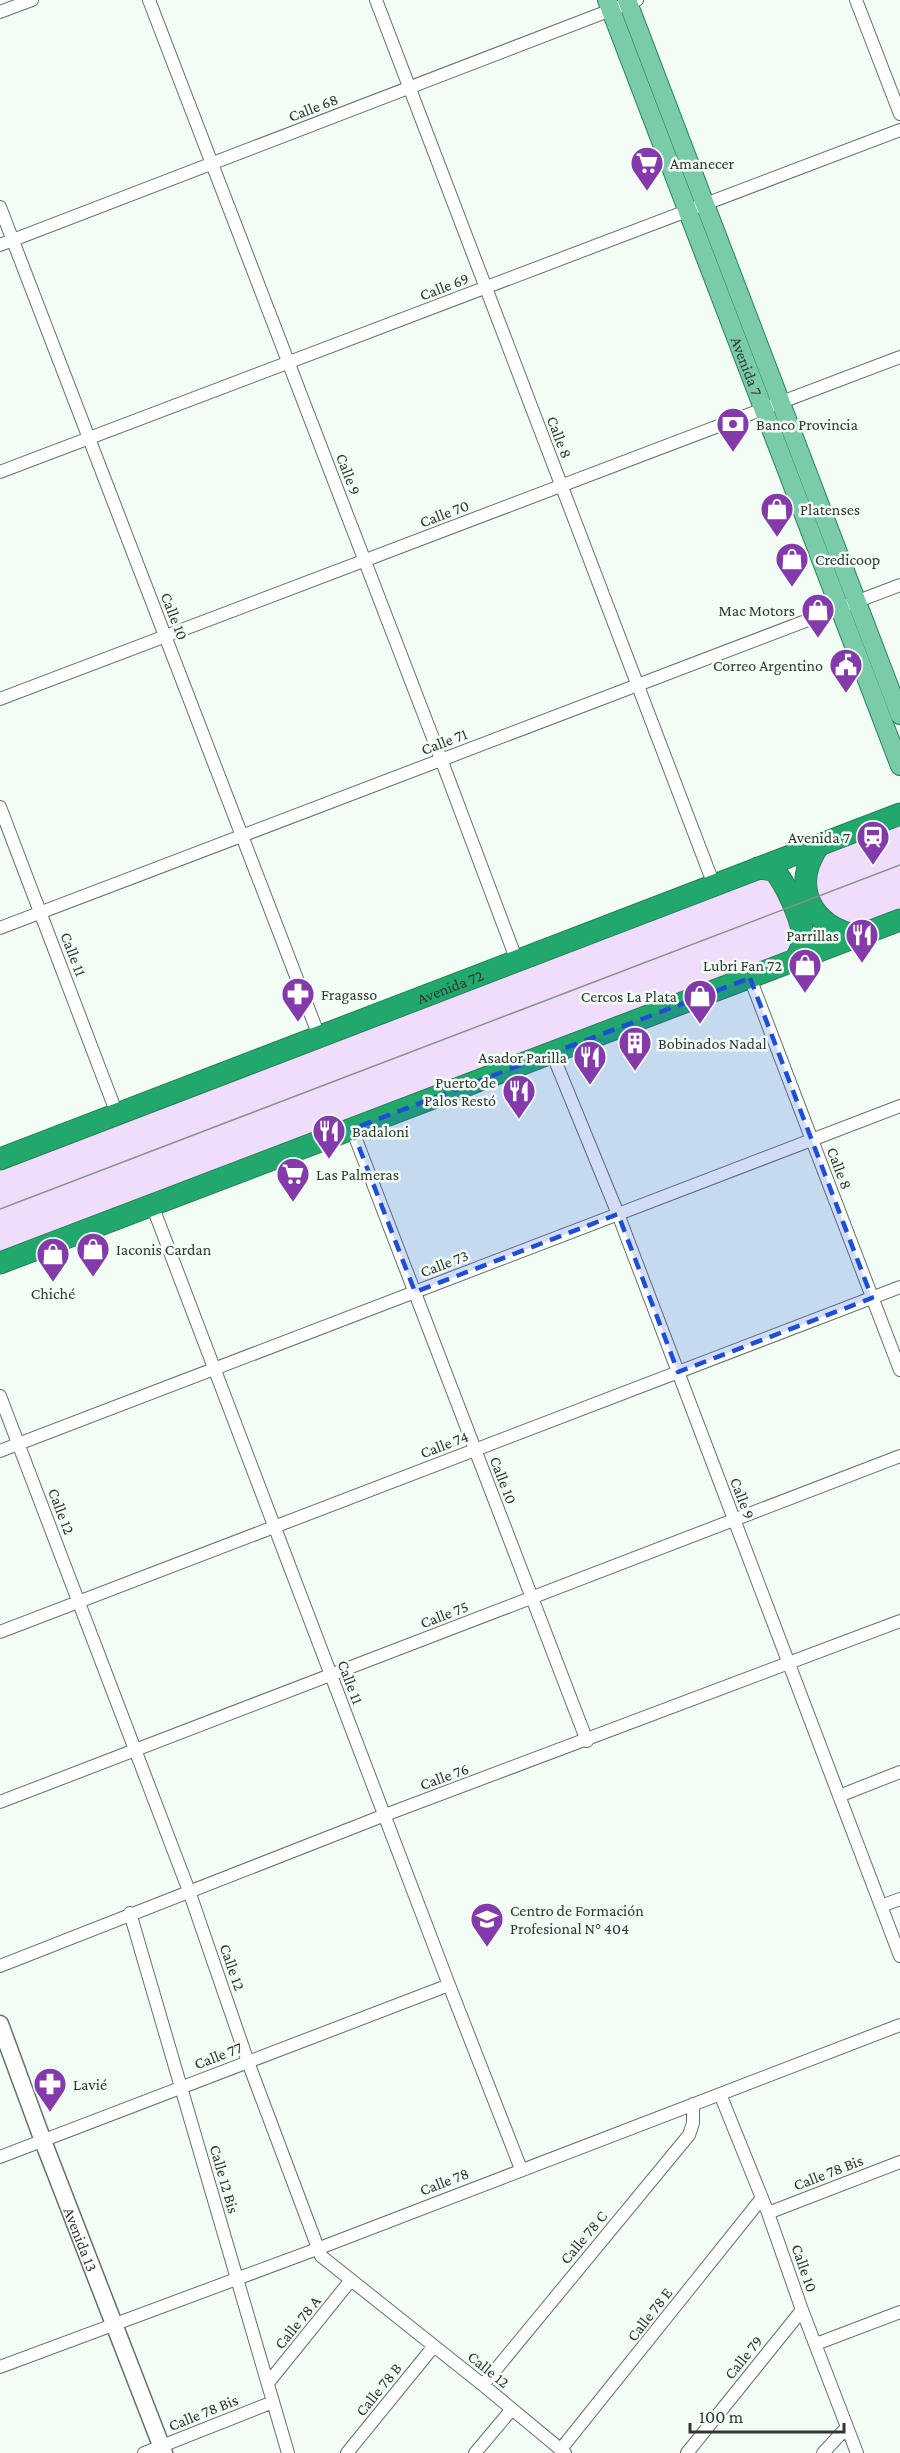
<svg xmlns="http://www.w3.org/2000/svg" width="900" height="2453" font-family="'Crimson Pro',serif">
<rect width="100%" height="100%" fill="#f1fdf5"/>
<path fill="#f0ddfc" d="M900,821V911L853,926L827,915L811,886L817,858L829,847Z
M771,874L800,937L793,951L0,1254V1163Z"/>
<g fill="none" stroke-linecap="round" stroke-linejoin="round">
<g stroke="#66716a" stroke-width="14">
<path id="street" d="M149,0L441,759L517,961
M376,0L714,885
M856,0L900,114
M0,12L32,0
M0,207L319,1036
M0,245L637,0
M0,472L900,130
M0,699L900,357
M0,807L117,1114
M0,928L900,585
M750,978L900,1370
M552,1053L618,1214L900,1956
M352,1129L587,1741
M152,1205L449,1985L521,2169
M0,1396L189,1891L248,2062L321,2256L483,2385L565,2453
M0,1451L900,1106
M0,1632L900,1287
M839,1796L900,1772
M0,1802L900,1456
M881,1906L900,1899
M130,1913L288,2453
M0,1966L385,1815L900,1621
M720,2094L768,2213L802,2310L857,2453
M0,2157L449,1985
M768,2213L900,2162
M816,2344L900,2312
M0,2367L317,2249L900,2025
M268,2383L351,2280
M483,2385L689,2135L693,2123V2104
M561,2449L762,2198
M144,2453L273,2402
M347,2453L434,2346
M475,2453L512,2409
M687,2453L802,2310
M823,2453L847,2427"/>
</g>
<g stroke="#66716a" stroke-width="19">
<g id="secondary">
<path id="s1" d="M0,2024L43,2141L164,2453"/>
</g>
</g>
<g stroke="#278058" stroke-width="20">
<g id="primary">
<path id="s2" d="M607,0L900,766"/>
<path d="M627,0L900,715"/>
</g>
</g>
<g stroke="#278058" stroke-width="23">
<g id="highway">
<path d="M819,845C790,886 811,928 859,936"/>
<path d="M758,868L774,870C786,884 800,916 803,934C805,944 799,952 795,961"/>
<path id="s3" d="M0,1159L900,814"/>
<path d="M0,1263L900,920"/>
</g>
</g>
<use href="#street" stroke="#fff" stroke-width="12"/>
<use href="#secondary" stroke="#fff" stroke-width="16"/>
<use href="#primary" stroke="#7acba7" stroke-width="18"/>
<use href="#highway" stroke="#22a86c" stroke-width="21"/>
<path stroke="#8a928d" stroke-width="1.5" d="M0,1209L900,865"/>
</g>
<path fill="#1d4ed8" fill-opacity="0.2" stroke="#1d4ed8" stroke-width="4.5" stroke-dasharray="12 8" stroke-linejoin="round" d="M750,978L872,1298L678,1372L618,1214L415,1292L352,1129Z"/>
<defs>
<g id="supermarket-pin" transform="scale(1.725)"><path d="M0 17L-7.5 6A9.5 9.5 0 1 1 7.5 6Z" fill="#853aab" stroke="#f1fdf5"/><path d="M-6-5.5h2.5l.6 2H6L4.5 2H-2.5L-4.4-4H-6ZM-1.5 3.2a1.3 1.3 0 1 0 .1 0ZM3 3.2a1.3 1.3 0 1 0 .1 0Z" fill="#fff"/></g>
<g id="bank-pin" transform="scale(1.725)"><path d="M0 17L-7.5 6A9.5 9.5 0 1 1 7.5 6Z" fill="#853aab" stroke="#f1fdf5"/><path d="M-6-4H6V4H-6ZM0-2.3a2.3 2.3 0 1 0 0 4.6a2.3 2.3 0 1 0 0-4.6Z" fill="#fff"/></g>
<g id="shop-pin" transform="scale(1.725)"><path d="M0 17L-7.5 6A9.5 9.5 0 1 1 7.5 6Z" fill="#853aab" stroke="#f1fdf5"/><path d="M-5-2.5h2.3a2.7 3.5 0 0 1 5.4 0H5L5.5 6h-11ZM-1.5-2.5h3a1.5 2.3 0 0 0-3 0Z" fill="#fff"/></g>
<g id="civic-pin" transform="scale(1.725)"><path d="M0 17L-7.5 6A9.5 9.5 0 1 1 7.5 6Z" fill="#853aab" stroke="#f1fdf5"/><path d="M-.6-6.5H3V-4.5H.6V-3L4-1V1h2V6H-6V1h2V-1L-.6-3ZM-1.2 2.5V6h2.4V2.5Z" fill="#fff"/></g>
<g id="station-pin" transform="scale(1.725)"><path d="M0 17L-7.5 6A9.5 9.5 0 1 1 7.5 6Z" fill="#853aab" stroke="#f1fdf5"/><path d="M-3-6H3Q5-6 5-4V2Q5 4 3 4L4.5 6H3L1.5 4h-3L-3 6H-4.5L-3 4Q-5 4-5 2V-4Q-5-6-3-6ZM-3.5-4v3h7v-3ZM-3.5 1v1.5H-2V1ZM2 1v1.5H3.5V1Z" fill="#fff"/></g>
<g id="restaurant-pin" transform="scale(1.725)"><path d="M0 17L-7.5 6A9.5 9.5 0 1 1 7.5 6Z" fill="#853aab" stroke="#f1fdf5"/><path d="M-5-6h1v4h1v-4h1v4h1v-4h1v5L-1.5 .5V6h-2V.5L-5-1ZM5-6V6H3V1.5H1.5Q1.5-4 5-6Z" fill="#fff"/></g>
<g id="pharmacy-pin" transform="scale(1.725)"><path d="M0 17L-7.5 6A9.5 9.5 0 1 1 7.5 6Z" fill="#853aab" stroke="#f1fdf5"/><path d="M-2-6h4v4h4v4h-4v4h-4v-4h-4v-4h4Z" fill="#fff"/></g>
<g id="building-pin" transform="scale(1.725)"><path d="M0 17L-7.5 6A9.5 9.5 0 1 1 7.5 6Z" fill="#853aab" stroke="#f1fdf5"/><path d="M-4-6H4V6H1V3H-1V6H-4ZM-2.5-4.3h1.7v1.8h-1.7ZM.8-4.3h1.7v1.8H.8ZM-2.5-1h1.7V.8h-1.7ZM.8-1h1.7V.8H.8Z" fill="#fff"/></g>
<g id="school-pin" transform="scale(1.725)"><path d="M0 17L-7.5 6A9.5 9.5 0 1 1 7.5 6Z" fill="#853aab" stroke="#f1fdf5"/><path d="M0-5L7-2L0 1L-7-2ZM-4 1L0 2.5L4 1V4Q0 6-4 4Z" fill="#fff"/></g>
</defs>
<g fill-rule="evenodd">
<use href="#supermarket-pin" x="647" y="163"/>
<use href="#bank-pin" x="733" y="424"/>
<use href="#shop-pin" x="777" y="509"/>
<use href="#shop-pin" x="792" y="559"/>
<use href="#shop-pin" x="818" y="610"/>
<use href="#civic-pin" x="846" y="665"/>
<use href="#station-pin" x="873" y="837"/>
<use href="#restaurant-pin" x="862" y="935"/>
<use href="#shop-pin" x="805" y="965"/>
<use href="#pharmacy-pin" x="298" y="994"/>
<use href="#shop-pin" x="700" y="996"/>
<use href="#building-pin" x="635" y="1043"/>
<use href="#restaurant-pin" x="590" y="1057"/>
<use href="#restaurant-pin" x="519" y="1091"/>
<use href="#restaurant-pin" x="329" y="1131"/>
<use href="#supermarket-pin" x="293" y="1174"/>
<use href="#shop-pin" x="93" y="1249"/>
<use href="#shop-pin" x="53" y="1254"/>
<use href="#school-pin" x="487" y="1919"/>
<use href="#pharmacy-pin" x="50" y="2084"/>
</g>
<g text-anchor="middle" stroke-width="5" stroke-linejoin="round" paint-order="stroke">
<g font-size="16" fill="#313632" stroke="#f1fdf5">
<text transform="translate(313 107) rotate(-21)" y="6">Calle 68</text>
<text transform="translate(444 286) rotate(-21)" y="6">Calle 69</text>
<text dy="6" stroke="none"><textPath href="#s2" startOffset="392">Avenida 7</textPath></text>
<text transform="translate(560 437) rotate(69)" y="6">Calle 8</text>
<text transform="translate(349 474) rotate(69)" y="6">Calle 9</text>
<text transform="translate(444 513) rotate(-21)" y="6">Calle 70</text>
<text transform="translate(175 616) rotate(69)" y="6">Calle 10</text>
<text transform="translate(444 741) rotate(-21)" y="6">Calle 71</text>
<text transform="translate(74 954) rotate(69)" y="6">Calle 11</text>
<text dy="6" stroke="none"><textPath href="#s3" startOffset="482">Avenida 72</textPath></text>
<text transform="translate(840 1168) rotate(69)" y="6">Calle 8</text>
<text transform="translate(444 1263) rotate(-21)" y="6">Calle 73</text>
<text transform="translate(444 1444) rotate(-21)" y="6">Calle 74</text>
<text transform="translate(504 1480) rotate(69)" y="6">Calle 10</text>
<text transform="translate(743 1498) rotate(69)" y="6">Calle 9</text>
<text transform="translate(62 1511) rotate(69)" y="6">Calle 12</text>
<text transform="translate(444 1614) rotate(-21)" y="6">Calle 75</text>
<text transform="translate(351 1682) rotate(69)" y="6">Calle 11</text>
<text transform="translate(444 1776) rotate(-20)" y="6">Calle 76</text>
<text transform="translate(233 1967) rotate(71)" y="6">Calle 12</text>
<text transform="translate(218 2055) rotate(-21)" y="6">Calle 77</text>
<text transform="translate(828 2172) rotate(-21)" y="6">Calle 78 Bis</text>
<text transform="translate(225 2179) rotate(74)" y="6">Calle 12 Bis</text>
<text transform="translate(444 2181) rotate(-21)" y="6">Calle 78</text>
<text transform="translate(583 2237) rotate(-50)" y="6">Calle 78 C</text>
<text dy="6" stroke="none"><textPath href="#s1" startOffset="230">Avenida 13</textPath></text>
<text transform="translate(805 2268) rotate(71)" y="6">Calle 10</text>
<text transform="translate(649 2314) rotate(-52)" y="6">Calle 78 E</text>
<text transform="translate(297 2322) rotate(-51)" y="6">Calle 78 A</text>
<text transform="translate(743 2357) rotate(-51)" y="6">Calle 79</text>
<text transform="translate(489 2369) rotate(39)" y="6">Calle 12</text>
<text transform="translate(378 2389) rotate(-51)" y="6">Calle 78 B</text>
<text transform="translate(203 2412) rotate(-22)" y="6">Calle 78 Bis</text>
</g>
<g font-size="16" fill="#313632" stroke="#f1fdf5" text-anchor="start">
<text x="670" y="169">Amanecer</text>
<text x="756" y="430">Banco Provincia</text>
<text x="800" y="515">Platenses</text>
<text x="815" y="565">Credicoop</text>
<text x="795" y="616" text-anchor="end">Mac Motors</text>
<text x="823" y="671" text-anchor="end">Correo Argentino</text>
<text x="850" y="843" text-anchor="end">Avenida 7</text>
<text x="839" y="941" text-anchor="end">Parrillas</text>
<text x="782" y="971" text-anchor="end">Lubri Fan 72</text>
<text x="321" y="1000">Fragasso</text>
<text x="677" y="1002" text-anchor="end">Cercos La Plata</text>
<text x="658" y="1049">Bobinados Nadal</text>
<text x="567" y="1063" text-anchor="end">Asador Parilla</text>
<text x="496" y="1088" text-anchor="end">Puerto de<tspan x="496" dy="18">Palos Restó</tspan></text>
<text x="352" y="1137">Badaloni</text>
<text x="316" y="1180">Las Palmeras</text>
<text x="116" y="1255">Iaconis Cardan</text>
<text x="53" y="1299" text-anchor="middle">Chiché</text>
<text x="510" y="1916">Centro de Formación<tspan x="510" dy="18">Profesional N° 404</tspan></text>
<text x="73" y="2090">Lavié</text>
</g>
</g>
<path d="M690 2423v9h154v-9" fill="none" stroke="#313632" stroke-width="3"/>
<text x="699" y="2423" font-size="18" fill="#313632" stroke="#f1fdf5" stroke-width="4.5" paint-order="stroke">100 m</text>
</svg>
